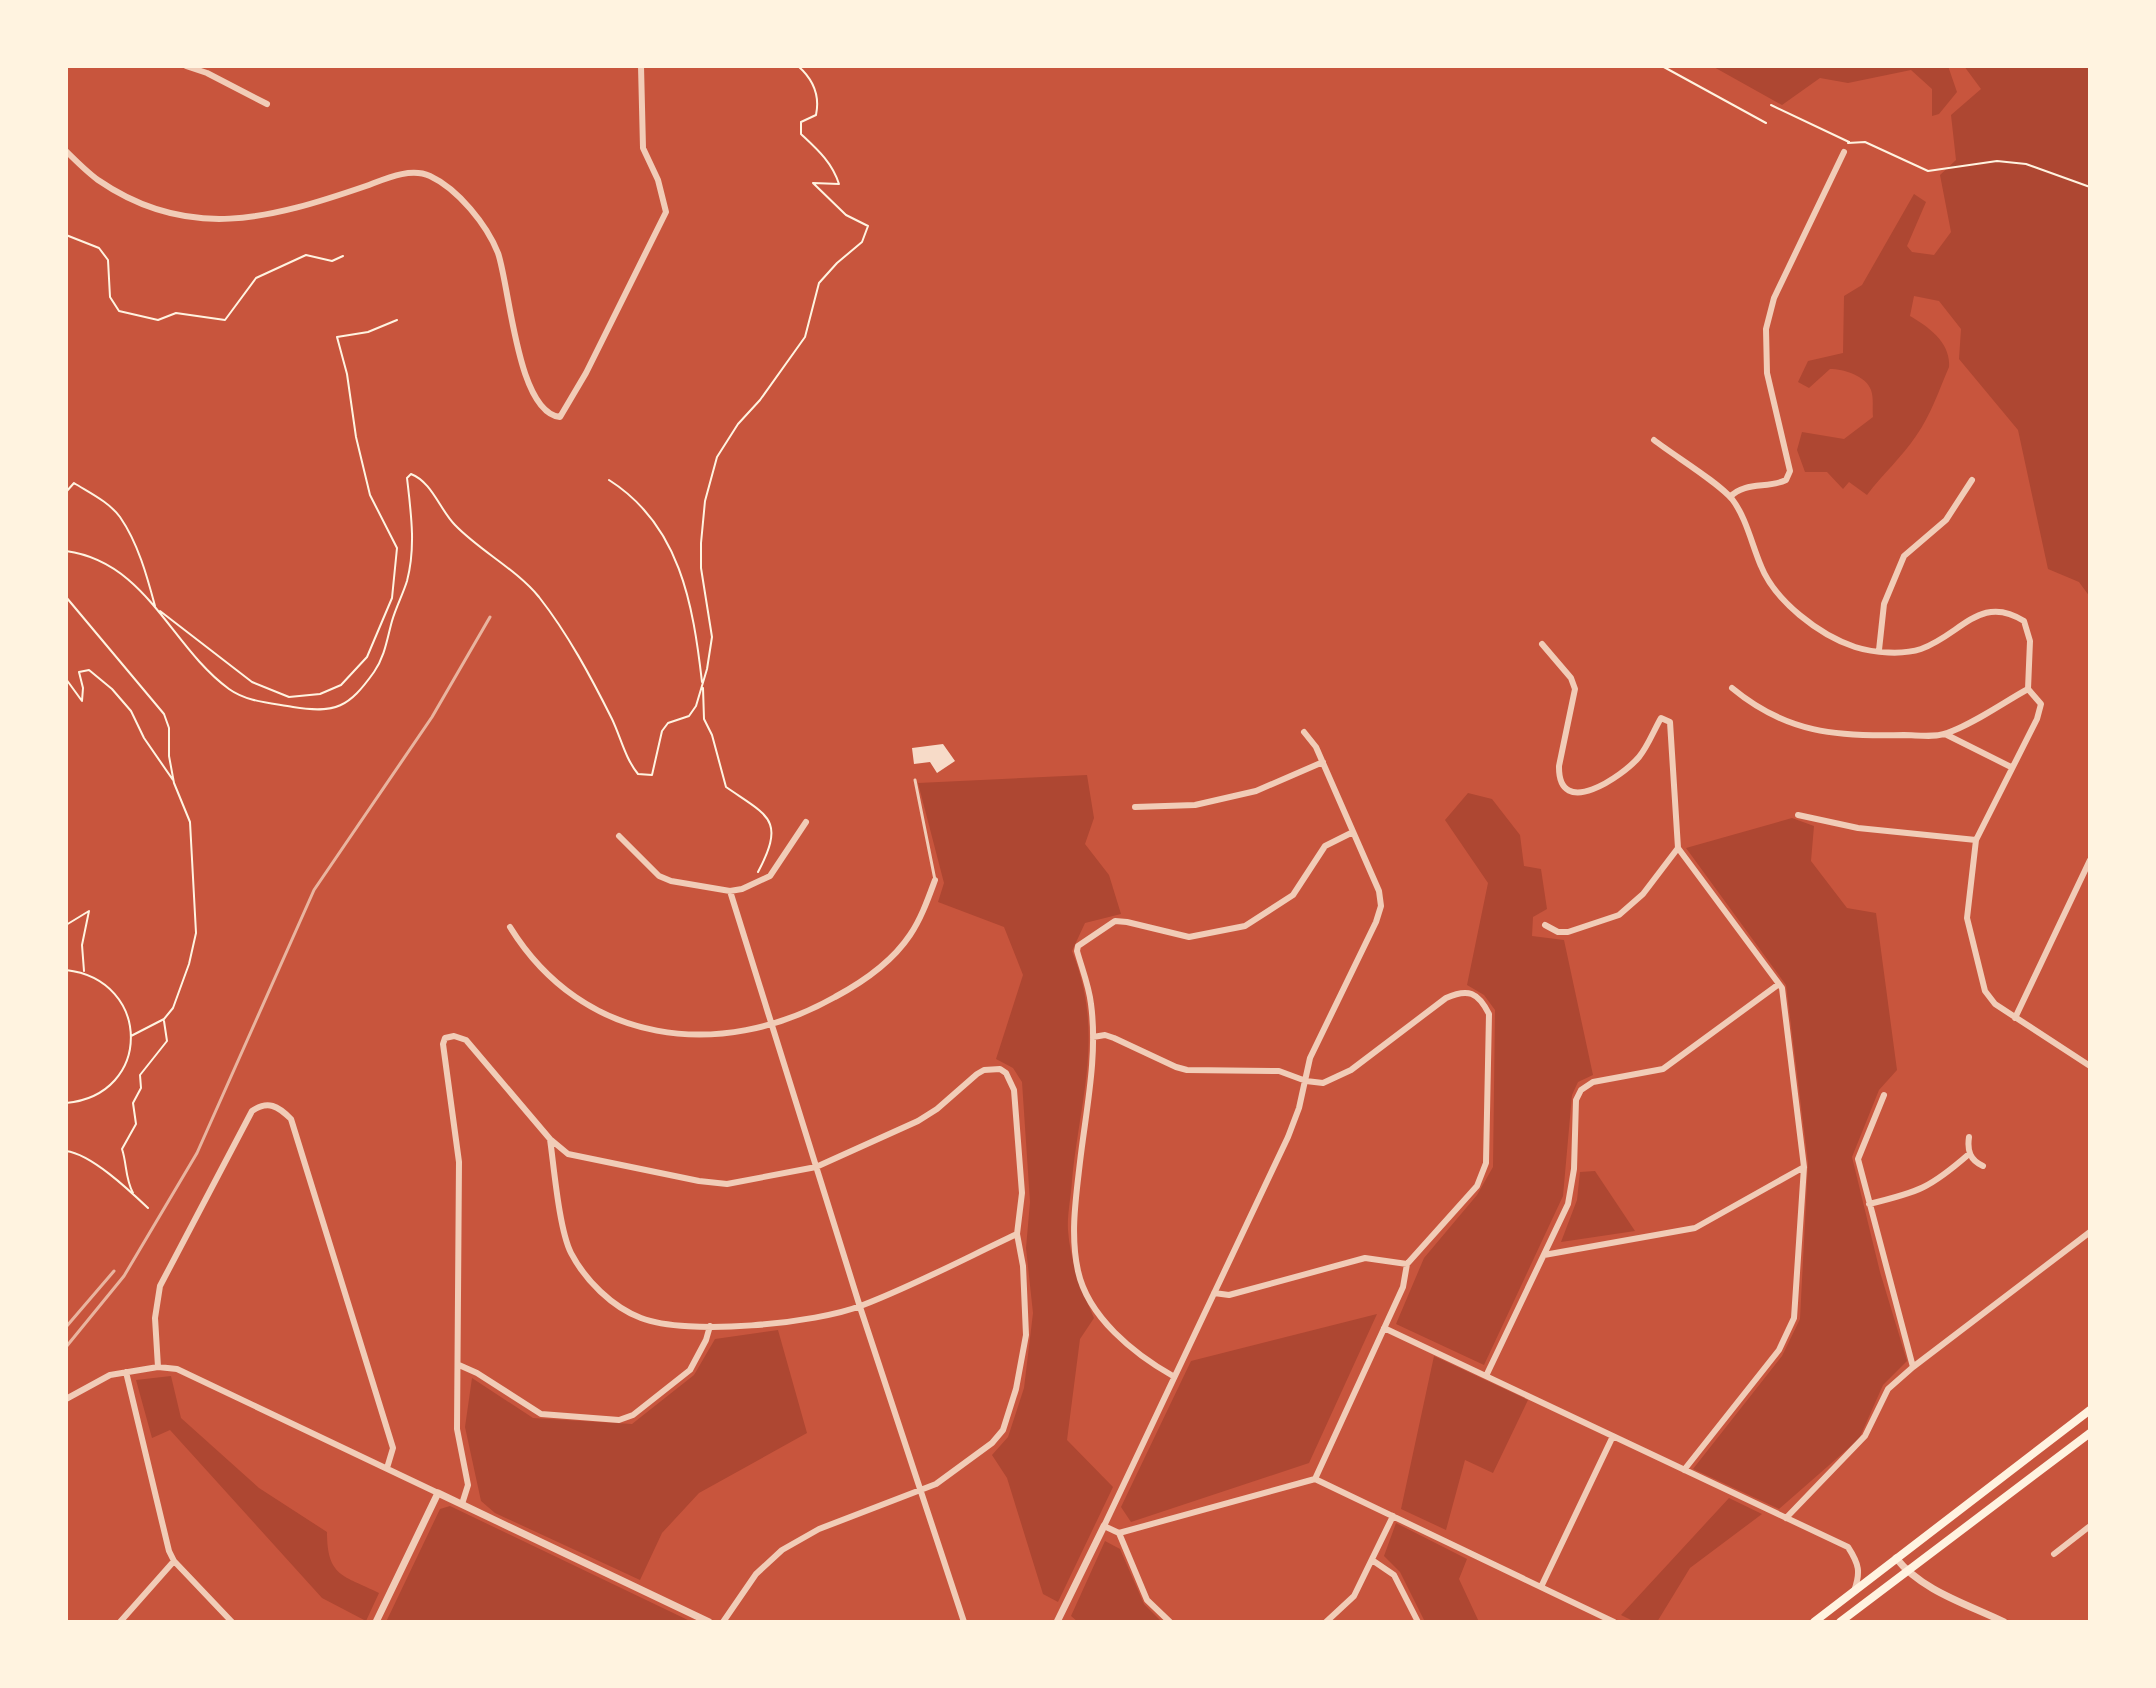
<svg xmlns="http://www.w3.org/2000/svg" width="2156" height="1688" font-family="Karla,sans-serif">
<rect width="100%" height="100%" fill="#c8553d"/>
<path fill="#ae4732" d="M1712,66H1948L1957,92L1939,114L1932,116V89L1911,70L1848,83L1820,78L1782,105Z
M1964,66H2090V597L2079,582L2048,569L2018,430L1959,359L1961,329L1939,301L1914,296L1910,316C1929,327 1951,343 1949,367C1939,390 1931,415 1916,436C1902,457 1882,475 1867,495L1849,482L1843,489L1827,472H1805L1797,450L1802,432L1844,439L1873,417C1872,409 1874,398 1871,390C1866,376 1844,369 1830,369L1809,388L1798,382L1808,361L1843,353L1844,296L1862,285L1914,194L1926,202L1907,246L1912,252L1934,255L1951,232L1940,175L1956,160L1951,115L1981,89Z
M1087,775L1094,818L1085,844L1109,875L1121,914L1085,923L1072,951C1105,1033 1080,1098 1072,1181C1071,1197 1067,1215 1068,1230C1070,1261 1082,1290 1094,1318L1080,1339L1067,1440L1113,1487L1058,1602L1043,1594L1007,1478L992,1455L1008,1437L1024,1388L1033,1313L1026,1248L1030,1202L1022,1082L1013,1068L996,1059L1023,975L1004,927L938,902L944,883L918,783Z
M1468,793L1492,799L1520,835L1524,866L1541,869L1547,909L1533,917L1532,936L1564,940L1593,1075L1578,1082L1572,1095L1563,1196L1484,1365L1396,1324L1424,1258L1477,1195L1493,1167L1495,1010L1484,995L1467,985L1488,883L1445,820Z
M1792,818L1814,826L1811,861L1847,908L1876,913L1897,1070L1879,1090L1852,1157L1880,1272L1907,1361L1883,1385L1859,1439L1779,1509L1693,1469L1782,1356L1800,1319L1808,1163L1786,985L1686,848Z
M1595,1171L1635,1231L1561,1242L1577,1200L1580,1172Z
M1377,1314L1309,1463L1131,1522L1121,1507L1191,1361Z
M778,1330L807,1433L699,1493L662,1533L640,1580L495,1513L481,1501L465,1427L472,1378L533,1418L632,1424L694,1375L715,1339Z
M1434,1356L1528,1400L1493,1473L1465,1460L1446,1530L1401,1509Z
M171,1376L181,1418L259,1488L327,1532C327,1577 343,1575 379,1593L366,1621L322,1598L170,1430L152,1438L136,1380Z
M1729,1498L1762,1514L1690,1568L1657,1622H1635L1621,1615Z
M450,1506L692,1622H386L440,1509Z
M1396,1523L1467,1559L1459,1579L1479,1622H1425L1400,1572L1384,1556Z
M1105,1541L1120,1549L1144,1604L1162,1622H1078L1071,1616Z"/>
<path fill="#f7dbc8" d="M943,744L955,761L937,773L930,762L914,764L912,748Z"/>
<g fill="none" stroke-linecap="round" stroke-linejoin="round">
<path stroke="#fff3e0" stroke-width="2" d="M1662,66L1766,123
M1771,105L1849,142
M1848,143L1865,142L1928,171L1997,161L2026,164L2090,187
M66,235L99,248L108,260L110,297L119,311L158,320L176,313L225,320L256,278L306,255L332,261L343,256
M609,480C680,525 693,604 702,682
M66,492L74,483C90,493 109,502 120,517C138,543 147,576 155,606
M66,551C147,562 170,646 229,689C247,702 271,703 293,707C336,714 349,707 374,672C385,656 387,639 392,621C396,607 403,594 407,581C416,547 411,513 407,478L411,474C432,482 440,510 455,525C480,551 516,569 539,597C568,634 591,677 612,719C621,738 625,758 638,774L652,775L662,731L668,723L689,716L696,706L707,669L712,637L701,568V543L705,501L717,457L738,424L760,400L805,337L819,283L837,263L862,242L868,226L846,215L813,183L839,184C832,162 817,149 801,134V122L816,115C820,96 814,80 798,66
M66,597L164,714L169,728V756L174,783L190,822L196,933L189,964L173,1008L164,1019L131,1036
M160,611L252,682L289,697L320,694L341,685L367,657L392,598L397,548L370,495L356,437L347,374L337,337L368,332L397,320
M66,679L82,701L83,688L79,672L89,670L112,689L131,711L144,738L173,780
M703,688L704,719L712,735L726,787C768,816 786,819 758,872
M66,925L89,911L82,945L84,971
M66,970C152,980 153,1095 66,1103
M66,1151C91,1154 129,1190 148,1208
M133,1193C125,1178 127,1164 122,1149L136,1124L133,1103L141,1088L140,1075L167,1041L164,1021"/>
<path stroke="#f1ccb7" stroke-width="3" d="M915,780L935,880"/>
<path stroke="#f1ccb7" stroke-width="6" d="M186,66L207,73L267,104
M66,151C76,161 87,172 98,180C188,242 270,219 366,186C385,179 410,167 430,176C458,189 487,225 498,253C510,288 517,412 560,417L586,373L666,212L658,180L643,148L641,66
M1654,440C1673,455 1718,482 1732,499C1746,517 1752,545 1761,566C1775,601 1819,635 1855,647C1874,653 1903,655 1921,649C1961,635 1980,593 2024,621L2030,641L2028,689L2041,704L2037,719L1976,840L1967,918L1985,991L1995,1004L2090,1066
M1730,497C1745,481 1768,489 1786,480L1790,471L1767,373L1766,329L1774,298L1844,152
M1542,644L1571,678L1575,689L1559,766C1558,821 1623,776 1639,757C1648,746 1654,730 1661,718L1670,722L1678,848L1782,988L1804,1167L1794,1318L1779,1350L1684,1470
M1879,650L1884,604L1904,556L1946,520L1972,480
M1732,688C1786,733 1837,737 1904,735C1917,735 1935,738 1947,733C1972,725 2004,702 2028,689
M1304,732L1316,747L1379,891L1381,906L1376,922L1310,1058L1299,1108L1288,1137L1104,1526L1119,1533L1315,1479L1614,1622
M1945,734L2011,767
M1135,807L1195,805L1256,791L1323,762
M1798,815L1858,828L1976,840
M619,836L659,876L671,881L730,891L742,889L770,876L806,822
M730,891L860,1307L964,1622
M1545,925L1558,932H1568L1619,915L1643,894L1678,848
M510,927C583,1045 720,1062 835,997C863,982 892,962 910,935C921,919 928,899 935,880
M2015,1018L2090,860
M1093,1037L1105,1035L1114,1038L1176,1067L1187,1070L1279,1071L1306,1081L1323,1083L1351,1070L1446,998C1468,988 1478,992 1489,1014L1486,1163L1477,1186L1407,1264L1403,1287L1315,1479
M1969,1137C1967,1151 1970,1160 1983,1166
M550,1139C554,1167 559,1229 571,1253C585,1280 612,1307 641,1318C687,1336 816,1324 863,1305C915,1285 966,1258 1017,1234
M1869,1204C1919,1192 1930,1188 1969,1154
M1544,1255L1695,1228L1804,1167
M1214,1293L1229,1295L1365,1258L1407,1264
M1384,1328L1848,1547C1859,1564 1861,1572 1854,1591
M459,1365L477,1373L541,1414L619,1420L633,1415L690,1370L706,1340L710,1326
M158,1367L177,1369L438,1493
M1913,1367L2090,1232
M126,1372L169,1551L174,1561L232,1622
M1173,1376C1134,1354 1088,1317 1078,1271C1070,1235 1076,1197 1080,1162C1086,1110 1098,1056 1091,1004C1089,986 1082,969 1077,951L1078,946L1115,921L1127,922L1189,937L1245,926L1293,895L1325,846L1353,832
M1486,1376L1568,1204L1574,1169L1576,1100L1581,1090L1593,1082L1663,1069L1779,984
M66,1399L110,1375L158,1367L155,1318L160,1286L252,1111C268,1100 278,1106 291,1119L393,1448L387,1468
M462,1504L468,1485L457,1429L459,1162L443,1044L445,1038L454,1036L466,1040L550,1139L568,1154L699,1181L727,1184L816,1167L918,1121L937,1109L977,1074L984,1070L1000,1069L1006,1073L1014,1090L1022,1193L1017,1234L1023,1266L1026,1335L1016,1389L1003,1430L992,1443L936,1484L819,1529L782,1550L756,1574L723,1622
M1786,1518L1865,1436L1888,1389L1913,1367L1858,1159L1884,1095
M1119,1533L1147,1600L1170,1622
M2054,1554L2090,1526
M1372,1560L1394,1575L1418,1622
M1541,1587L1613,1436
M120,1622L174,1561
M1326,1622L1354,1596L1393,1516"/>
<path stroke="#f1ccb7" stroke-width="7" d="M1896,1558C1922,1591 1967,1604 2004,1622
M376,1622L438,1493L709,1622
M1057,1622L1104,1526"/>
<path stroke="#fff3e0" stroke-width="8" d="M1814,1622L2090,1410
M1840,1622L2090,1433"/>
<path stroke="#e9b49f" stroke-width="3" d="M66,1327L114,1271
M66,1347L124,1276L197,1153L314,890L432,717L490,617"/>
</g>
<rect width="2156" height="1688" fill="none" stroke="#fff3e0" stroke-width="136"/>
</svg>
